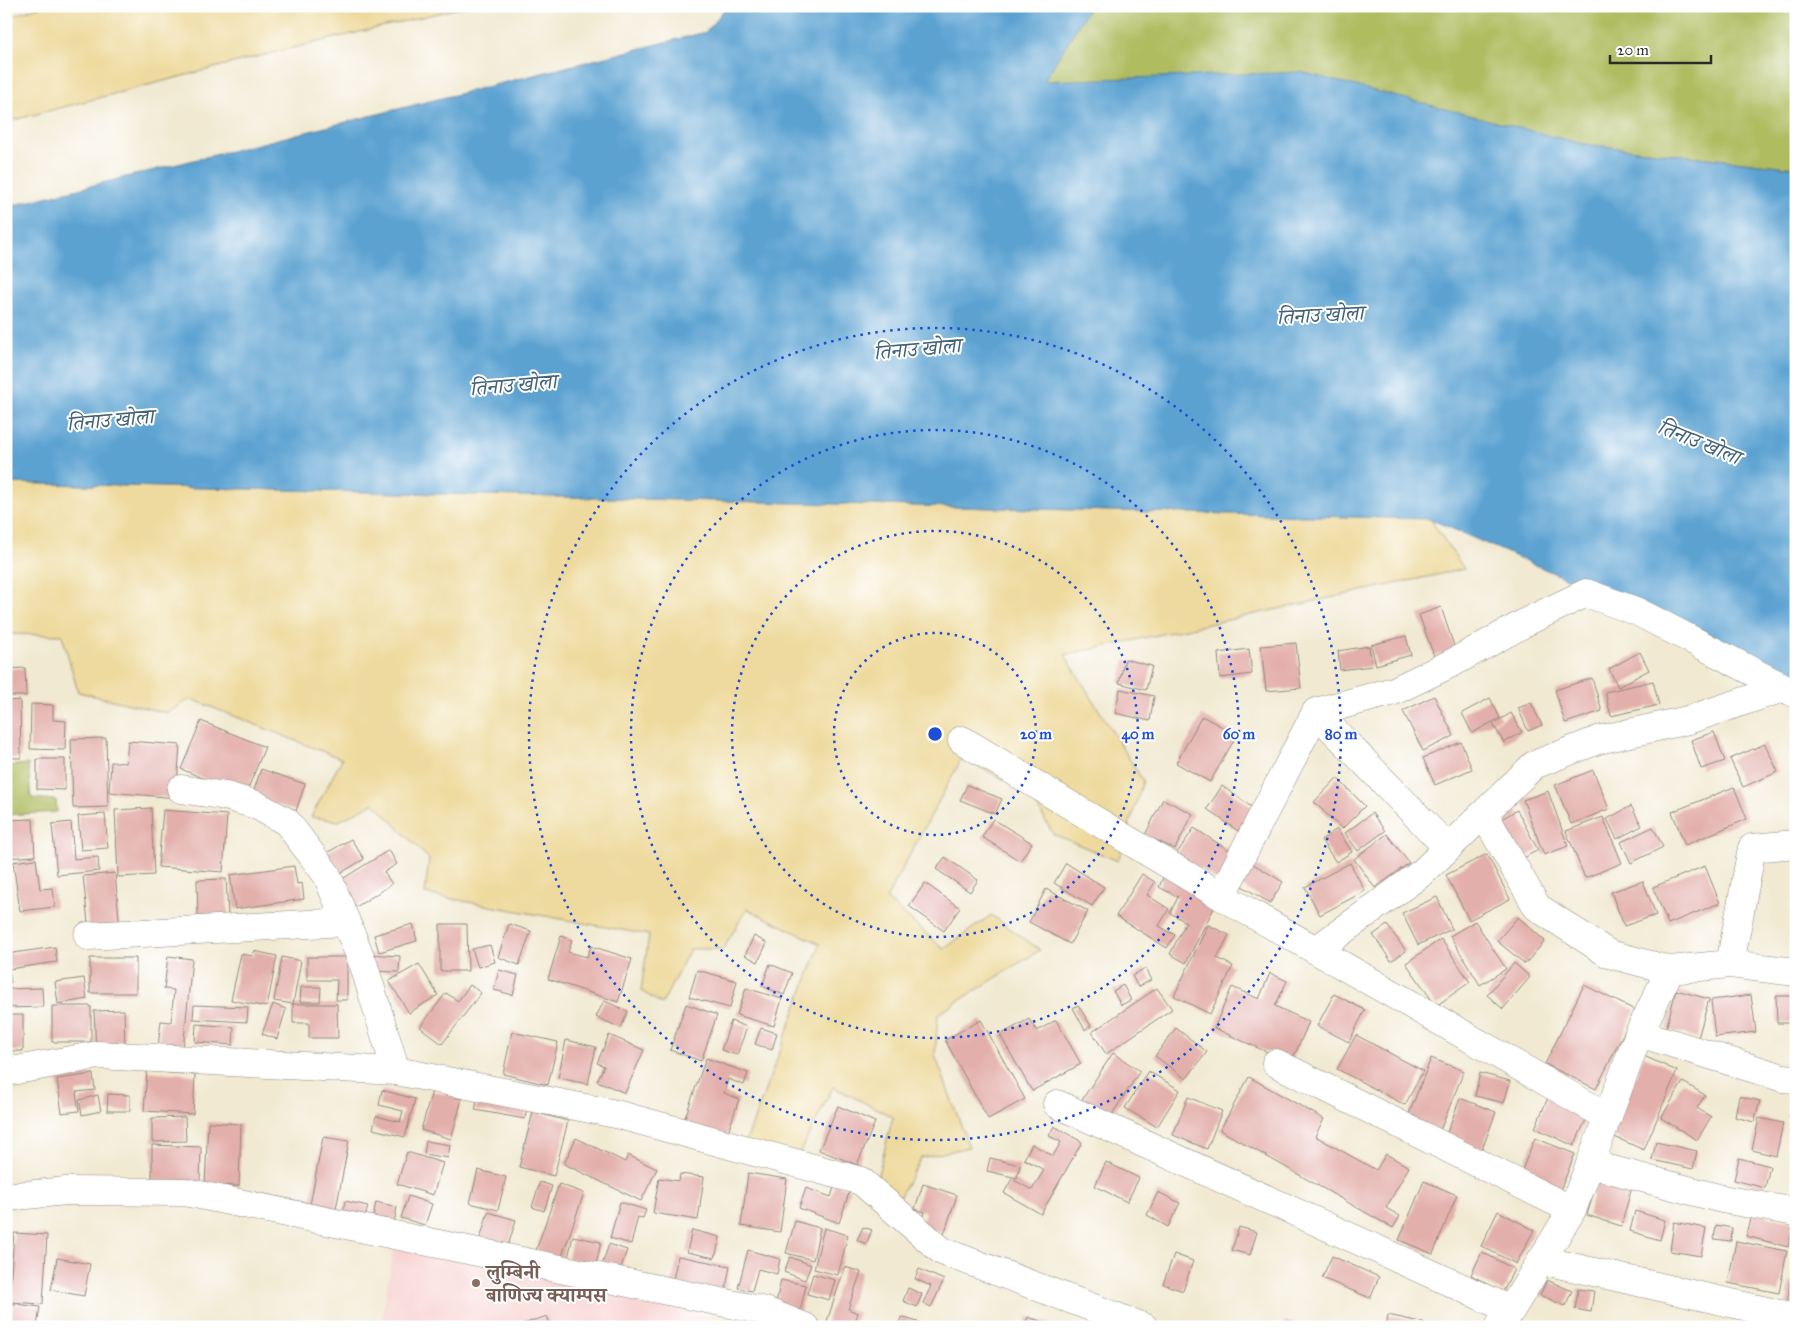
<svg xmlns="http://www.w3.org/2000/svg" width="1802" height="1333" font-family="'IM FELL Great Primer','Noto Serif Devanagari',serif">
<rect width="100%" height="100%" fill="#fff"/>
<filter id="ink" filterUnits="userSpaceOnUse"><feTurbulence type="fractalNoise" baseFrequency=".02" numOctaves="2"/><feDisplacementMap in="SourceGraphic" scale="10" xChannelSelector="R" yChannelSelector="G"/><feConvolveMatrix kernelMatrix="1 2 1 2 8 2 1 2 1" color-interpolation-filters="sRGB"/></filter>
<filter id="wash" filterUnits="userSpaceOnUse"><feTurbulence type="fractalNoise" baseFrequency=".0096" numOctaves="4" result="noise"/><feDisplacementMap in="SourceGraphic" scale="20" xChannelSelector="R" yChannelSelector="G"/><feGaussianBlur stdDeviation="1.12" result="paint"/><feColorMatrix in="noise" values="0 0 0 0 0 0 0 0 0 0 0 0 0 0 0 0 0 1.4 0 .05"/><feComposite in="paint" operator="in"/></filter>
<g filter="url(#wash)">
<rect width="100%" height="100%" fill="#f1e9d1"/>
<path fill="#f7d0cf" d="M395,1242L732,1323L742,1327H380Z"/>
<path fill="#afbc5e" stroke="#6d7444" d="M1090,6H1796V168L1043,82Z
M28,764L31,798L56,800L57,812L6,815V766Z"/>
<path fill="#eeda9e" stroke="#8c8264" d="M42,6H468L260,56L6,122V18Z
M6,483L1430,519L1464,569L1065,655L1143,781L1118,861L1053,834L1030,793L962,758L886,899L944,949L991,915L1040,950L938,1014L935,1055L969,1147L921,1158L896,1203L874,1190L893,1117L833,1087L797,1158L745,1144L820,944L747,909L723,949H690L662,1004L641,991L649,935L425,894L429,859L374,803L339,821L311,817L342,759L191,699L167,713L78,692L62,635L6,634Z"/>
<path fill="#5ba2d1" stroke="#43667e" d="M727,6H1090L1044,81L1301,72L1583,144L1796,168V679L1430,519L6,483V207L706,32Z"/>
<g id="blocks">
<path fill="#e3afaa" d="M1441,607L1455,649L1434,656L1419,615Z
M1406,636L1411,655L1376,665L1371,645Z
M1296,643L1301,688L1266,691L1261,646Z
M1369,646L1372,666L1340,670L1338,651Z
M1249,649L1252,674L1220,678L1218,653Z
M1640,652L1649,670L1618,687L1609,669Z
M1125,659L1152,666L1146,690L1119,683Z
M25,668L26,696H6V669Z
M1592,678L1602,711L1565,723L1555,690Z
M1653,681L1659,705L1611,716L1605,692Z
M1120,689L1154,696L1150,721L1115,713Z
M1434,696L1454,736L1423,751L1403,711Z
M1490,698L1500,718L1472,733L1462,713Z
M20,700L21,758H6V701Z
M1531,703L1542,725L1528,731L1518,708Z
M31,704L53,705V720L66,721L65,750L30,749Z
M1511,713L1522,732L1504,743L1493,724Z
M1202,716L1237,735L1210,782L1176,763Z
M201,721L265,747L245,796L181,769Z
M1714,732L1725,761L1701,769L1691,740Z
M106,738L108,807L73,808L71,739Z
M128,741L180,745L176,798L109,792L111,762L126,763Z
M1461,742L1472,769L1435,785L1423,758Z
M1765,744L1778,772L1743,787L1730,759Z
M37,759H65V790L37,789Z
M261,769L305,784L296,811L252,796Z
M1593,770L1609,809L1571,824L1555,785Z
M1337,778L1365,806L1342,829L1314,802Z
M967,785L1002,799L995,814L960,800Z
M1222,786L1253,808L1238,831L1207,809Z
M1734,787L1747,819L1685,845L1672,812Z
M1548,791L1568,846L1544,855L1523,800Z
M1163,799L1193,814L1175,849L1145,835Z
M1631,806L1642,826L1617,839L1607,819Z
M151,808L154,875L118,877L115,810Z
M163,810L227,815L223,872L158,867Z
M1517,810L1538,850L1520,860L1498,821Z
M1372,813L1385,831L1358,851L1345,833Z
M105,814L108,848L81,850L78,816Z
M1603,817L1622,863L1585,878L1566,831Z
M33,819L35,856L6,858V820Z
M993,819L1032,843L1020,861L982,837Z
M71,822L74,859L98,857L99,871L57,875L52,824Z
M1653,827L1663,847L1631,863L1621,842Z
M1194,828L1238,856L1220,882L1177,853Z
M1337,829L1352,852L1336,862L1321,840Z
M1387,834L1409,863L1375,888L1354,859Z
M351,839L364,859L336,876L323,855Z
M389,850L397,864L384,872L392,884L356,907L339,881Z
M1487,854L1510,899L1469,920L1446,875Z
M945,857L978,880L970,892L936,869Z
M36,859L40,889L53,888L55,907L20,911L13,862Z
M1250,862L1283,882L1270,903L1237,883Z
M1066,863L1104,887L1092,906L1054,883Z
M1350,863L1365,891L1320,915L1305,887Z
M294,866L297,884L302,883L304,899L235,909L230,875Z
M1705,866L1720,903L1668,924L1653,887Z
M115,873L120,929L89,932L83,876Z
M1165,873L1218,900L1186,963L1170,954L1186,922L1170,913L1178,897L1159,887Z
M1142,874L1155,882L1147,895L1169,909L1159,926L1175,935L1167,948L1116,916Z
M226,879L228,915L198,916L197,880Z
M1643,881L1656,915L1624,926L1611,892Z
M925,883L960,908L944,931L909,906Z
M1046,889L1088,911L1070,944L1029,922Z
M1437,897L1452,929L1418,945L1402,913Z
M1518,917L1545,941L1525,964L1497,941Z
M1475,921L1506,969L1480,985L1450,936Z
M413,924L417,941L379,952L374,935Z
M440,924H467L468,971H440Z
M509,924L531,931L519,965L498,957Z
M1208,925L1229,935L1217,958L1233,966L1210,1014L1174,996Z
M1387,925L1406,951L1391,961L1373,935Z
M561,936L572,940L568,952L587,957L591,946L632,959L618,1002L548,979Z
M754,936L767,943L758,962L745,955Z
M1441,939L1470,982L1436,1006L1406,963Z
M490,945L495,962L478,967L472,949Z
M55,947L57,962L9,969L11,983L6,984V954Z
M254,951L277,956L267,1007L231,1000L241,954L253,956Z
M367,954L400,956L399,972L366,971Z
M168,956L192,959L183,1050L158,1047L161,1021L171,1022L174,990L164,989Z
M282,957L301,961L293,1004L274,1001Z
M307,957H347V1000H336L337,980H307Z
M90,958H136V993H90Z
M1514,963L1530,977L1503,1009L1487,995Z
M419,964L438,995L409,1013L389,981Z
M770,964L792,973L784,995L762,986Z
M1145,968L1151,980L1138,987L1132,976Z
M499,970L518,975L513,995L494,990Z
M697,970L737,981L730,1008L689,997Z
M1270,973L1287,981L1275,1006L1309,1022L1291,1063L1214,1028L1232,987L1259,999Z
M84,978L87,999L58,1004L55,982Z
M470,985L481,993L442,1044L420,1027L446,993L458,1001Z
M1123,985L1131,1000L1121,1005L1113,991Z
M1584,985L1635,1010L1596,1089L1545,1064Z
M301,987H321L320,1002H300Z
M42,988L43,1007L6,1008V989Z
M746,988L782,999L774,1026L737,1015Z
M1157,988L1172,1009L1106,1054L1092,1032Z
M1676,990L1709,999L1698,1038L1666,1029Z
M1334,994L1365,1010L1349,1042L1317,1026Z
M1751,995L1756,1032L1715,1037L1711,1000Z
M1776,996H1796V1023H1777Z
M604,1001L628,1011L621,1028L596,1017Z
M273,1004L286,1009L277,1039L262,1034Z
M293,1004H337L338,1038H309V1023H293Z
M686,1004L717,1015L701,1061L670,1050Z
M194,1005L248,1007L247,1022L193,1019Z
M1078,1005L1091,1026L1085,1030L1073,1008Z
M52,1006H91V1042H52Z
M124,1010L125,1051L96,1052L94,1011Z
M6,1015H23V1051H6Z
M1029,1019L1037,1031L1056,1020L1081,1064L1032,1091L1000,1035Z
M981,1020L1025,1099L988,1119L945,1040Z
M731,1021L747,1027L737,1055L721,1050Z
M196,1024L234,1027L233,1045L195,1042Z
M761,1028L777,1033L772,1050L755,1044Z
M1176,1028L1207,1052L1186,1079L1155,1056Z
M512,1032L558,1042L548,1085L503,1074Z
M609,1035L644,1050L625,1093L597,1081L604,1066L597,1063Z
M1356,1035L1423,1071L1405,1105L1337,1069Z
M566,1040L596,1047L588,1084L558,1078Z
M1113,1053L1140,1071L1109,1119L1081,1101Z
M1644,1056L1677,1071L1644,1150L1610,1135Z
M706,1058L748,1073L744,1085L728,1079L724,1093L739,1099L725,1141L682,1126Z
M1431,1058L1464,1071L1439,1133L1407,1119Z
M147,1071L195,1075L193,1114L144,1111Z
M1148,1071L1180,1090L1157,1127L1125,1108Z
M1480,1073L1510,1081L1504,1103L1475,1096Z
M93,1074L95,1090L76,1092L79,1111L62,1113L57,1079Z
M1249,1077L1324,1119L1315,1136L1376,1170L1386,1154L1409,1167L1386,1208L1400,1216L1393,1228L1220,1130Z
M1683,1082L1705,1095L1697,1108L1711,1117L1697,1140L1661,1118Z
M382,1090L415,1099L405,1137L373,1129L376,1116L400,1122L403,1111L379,1105Z
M432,1091L462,1099L451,1139L421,1130Z
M479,1092L528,1100L525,1119L475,1110Z
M108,1094L130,1095V1111H107Z
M98,1095L101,1111L82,1115L79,1100Z
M1549,1095L1589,1113L1574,1146L1535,1128Z
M1793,1095L1796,1096V1120L1789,1118Z
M1739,1096L1760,1101L1754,1122L1735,1117Z
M1188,1097L1222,1111L1207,1149L1173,1135Z
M1460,1098L1496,1112L1480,1155L1444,1141Z
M838,1106L875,1122L857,1165L819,1150Z
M533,1112L568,1121L554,1176L519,1167Z
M185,1117L186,1141L152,1142V1118Z
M1759,1118L1783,1123L1776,1156L1752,1150Z
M208,1122L241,1124L239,1186L205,1185Z
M1054,1126L1082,1142L1041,1214L1004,1193L1012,1179L1032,1190L1044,1170L1024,1159L1032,1144L1053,1156L1061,1142L1049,1136Z
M323,1137L349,1141L336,1209L310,1205Z
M576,1138L625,1162L628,1155L657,1169L641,1201L564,1164Z
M1535,1138L1575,1154L1559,1193L1519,1177Z
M426,1141L450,1145L448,1158L424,1154Z
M1656,1142L1697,1151L1693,1169L1652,1160Z
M152,1145L201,1147L200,1183L152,1181Z
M407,1152L443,1163L433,1195L397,1184Z
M990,1158L1020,1165L1017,1178L987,1171Z
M1739,1158L1770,1166L1765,1188L1734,1180Z
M1106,1162L1139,1178L1127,1202L1095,1186Z
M478,1170L506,1177L498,1210L470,1203Z
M748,1173L787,1179L780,1232L741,1226Z
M680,1174L704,1177L698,1220L653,1213L659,1178L679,1181Z
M1598,1177L1632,1187L1621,1226L1587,1215Z
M1424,1181L1457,1195L1433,1254L1399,1240Z
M540,1182L552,1186L544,1211L532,1207Z
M559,1184L584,1193L561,1259L536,1250Z
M835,1184L850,1190L839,1223L799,1208L806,1188L831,1197Z
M923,1184L957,1195L944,1234L921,1226L925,1212L915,1209Z
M1158,1192L1180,1203L1168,1227L1147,1215Z
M408,1196L432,1204L425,1225L401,1218Z
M345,1201L368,1206L364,1222L342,1218Z
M376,1202L397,1207L393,1228L372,1223Z
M620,1202L646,1210L643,1218L638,1217L631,1244L610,1238Z
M1498,1211L1534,1230L1516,1264L1481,1246Z
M1635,1211L1665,1220L1660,1240L1630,1231Z
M488,1212L516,1220L506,1252L479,1243Z
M1753,1212L1794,1223L1788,1247L1746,1236Z
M795,1221L820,1228L813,1260L786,1253Z
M1674,1222L1706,1228L1701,1256L1670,1251Z
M1716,1225L1732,1228L1731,1241L1714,1239Z
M863,1227L872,1230L866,1244L857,1240Z
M1239,1227L1257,1232L1250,1255L1232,1250Z
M824,1228L848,1235L838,1275L814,1269Z
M692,1230L720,1237L715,1258L687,1252Z
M14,1233L47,1235L43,1304L9,1302Z
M573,1236L601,1242L596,1265L568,1258Z
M1736,1241L1787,1251L1779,1293L1728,1283Z
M609,1244L627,1250L620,1271L602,1265Z
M748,1250L780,1259L777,1274L758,1269L752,1291L738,1288Z
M1482,1252L1514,1269L1503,1292L1471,1275Z
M1174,1254L1193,1261L1183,1291L1163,1284Z
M678,1256L730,1266L724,1299L671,1289Z
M1332,1256L1379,1277L1370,1298L1322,1278Z
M790,1257L811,1265L805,1280L784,1272Z
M57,1258L90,1264L84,1296L51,1290Z
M845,1267L861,1272L848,1309L858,1313L853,1327H825Z
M919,1269L944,1280L931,1307L923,1303L931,1286L915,1279Z
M813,1274L835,1280L829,1300L807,1294Z
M781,1280L806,1285L800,1312L775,1307Z
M1547,1280L1572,1291L1565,1306L1540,1295Z
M1790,1281H1796V1306L1787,1305Z
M908,1288L922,1294L917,1307L903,1301Z
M1578,1289L1594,1291L1591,1312L1575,1309Z
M6,1303L40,1307L37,1327H6Z
M1388,1315L1425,1323L1424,1327H1386Z
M547,1316L551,1327H517V1326Z
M901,1317L931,1326V1327H898Z
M1028,1317L1056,1326V1327H1024Z
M1285,1321L1307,1326V1327H1283Z"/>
</g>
</g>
<g filter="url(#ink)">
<use href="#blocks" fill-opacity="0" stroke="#8e8a7e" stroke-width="1"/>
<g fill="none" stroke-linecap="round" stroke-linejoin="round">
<g stroke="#8e8a7e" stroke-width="29">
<path id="minor" d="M1316,712L1448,848
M962,740L1221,896L1608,1117
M181,789L226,796L256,805L287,822L327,875L364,966L396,1071
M1484,814L1537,907L1609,954L1670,970
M1221,896L1316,712L1394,691L1454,662L1530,620L1586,593L1638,612L1796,694
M88,936L346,922
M1316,950L1423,872L1534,765L1598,740L1688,720L1783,688
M1730,964L1796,972
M1639,1033L1783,1078L1796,1079
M1276,1063L1572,1210
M6,1072L98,1055L396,1071L616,1114L861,1181L942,1251L1144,1327
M1057,1104L1511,1310
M1590,1164L1639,1033L1670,970L1730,964L1752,848L1796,844
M6,1197L66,1191L185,1192L765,1311L805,1327
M1541,1260L1775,1313L1796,1316
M1499,1327L1511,1310L1572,1210L1590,1164L1722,1199L1796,1212"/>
</g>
<use href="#minor" stroke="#fff" stroke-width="28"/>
</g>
</g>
<g fill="none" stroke="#1d4ed8" stroke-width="2.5" stroke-dasharray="2.5 5">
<circle cx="935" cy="734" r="101"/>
<circle cx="935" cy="734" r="203"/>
<circle cx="935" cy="734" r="304"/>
<circle cx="935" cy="734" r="406"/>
</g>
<circle fill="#8d6e63" stroke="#fff" stroke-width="2" cx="476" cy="1283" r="5"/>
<g text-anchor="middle" stroke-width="4" stroke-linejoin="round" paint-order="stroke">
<g font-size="20" font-weight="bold" fill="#785e54" stroke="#fff" text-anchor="start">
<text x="486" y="1279">लुम्बिनी<tspan x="486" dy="23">बाणिज्य क्याम्पस</tspan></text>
</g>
<g font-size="21" font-style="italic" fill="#416176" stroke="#fff">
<text transform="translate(1320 315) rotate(-3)" y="7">तिनाउ खोला</text>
<text transform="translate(917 349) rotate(-5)" y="7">तिनाउ खोला</text>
<text transform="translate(513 385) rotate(-5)" y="7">तिनाउ खोला</text>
<text transform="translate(110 420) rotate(-5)" y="7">तिनाउ खोला</text>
<text transform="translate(1699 442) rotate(22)" y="7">तिनाउ खोला</text>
</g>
</g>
<circle cx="935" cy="734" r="8" fill="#1d4ed8" stroke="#fff" stroke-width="2.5"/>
<g font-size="15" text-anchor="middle" font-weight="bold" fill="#1d4ed8" stroke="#fff" stroke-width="4" stroke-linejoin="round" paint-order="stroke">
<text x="1036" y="739">20 m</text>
<text x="1138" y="739">40 m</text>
<text x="1239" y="739">60 m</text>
<text x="1341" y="739">80 m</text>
</g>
<rect width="1802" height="1333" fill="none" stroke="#fff" stroke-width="25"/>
<path d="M1610 55v8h101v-8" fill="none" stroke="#2b2b2b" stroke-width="2.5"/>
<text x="1617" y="55" font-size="15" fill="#2b2b2b" stroke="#ffffff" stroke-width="4" paint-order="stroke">20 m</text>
</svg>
